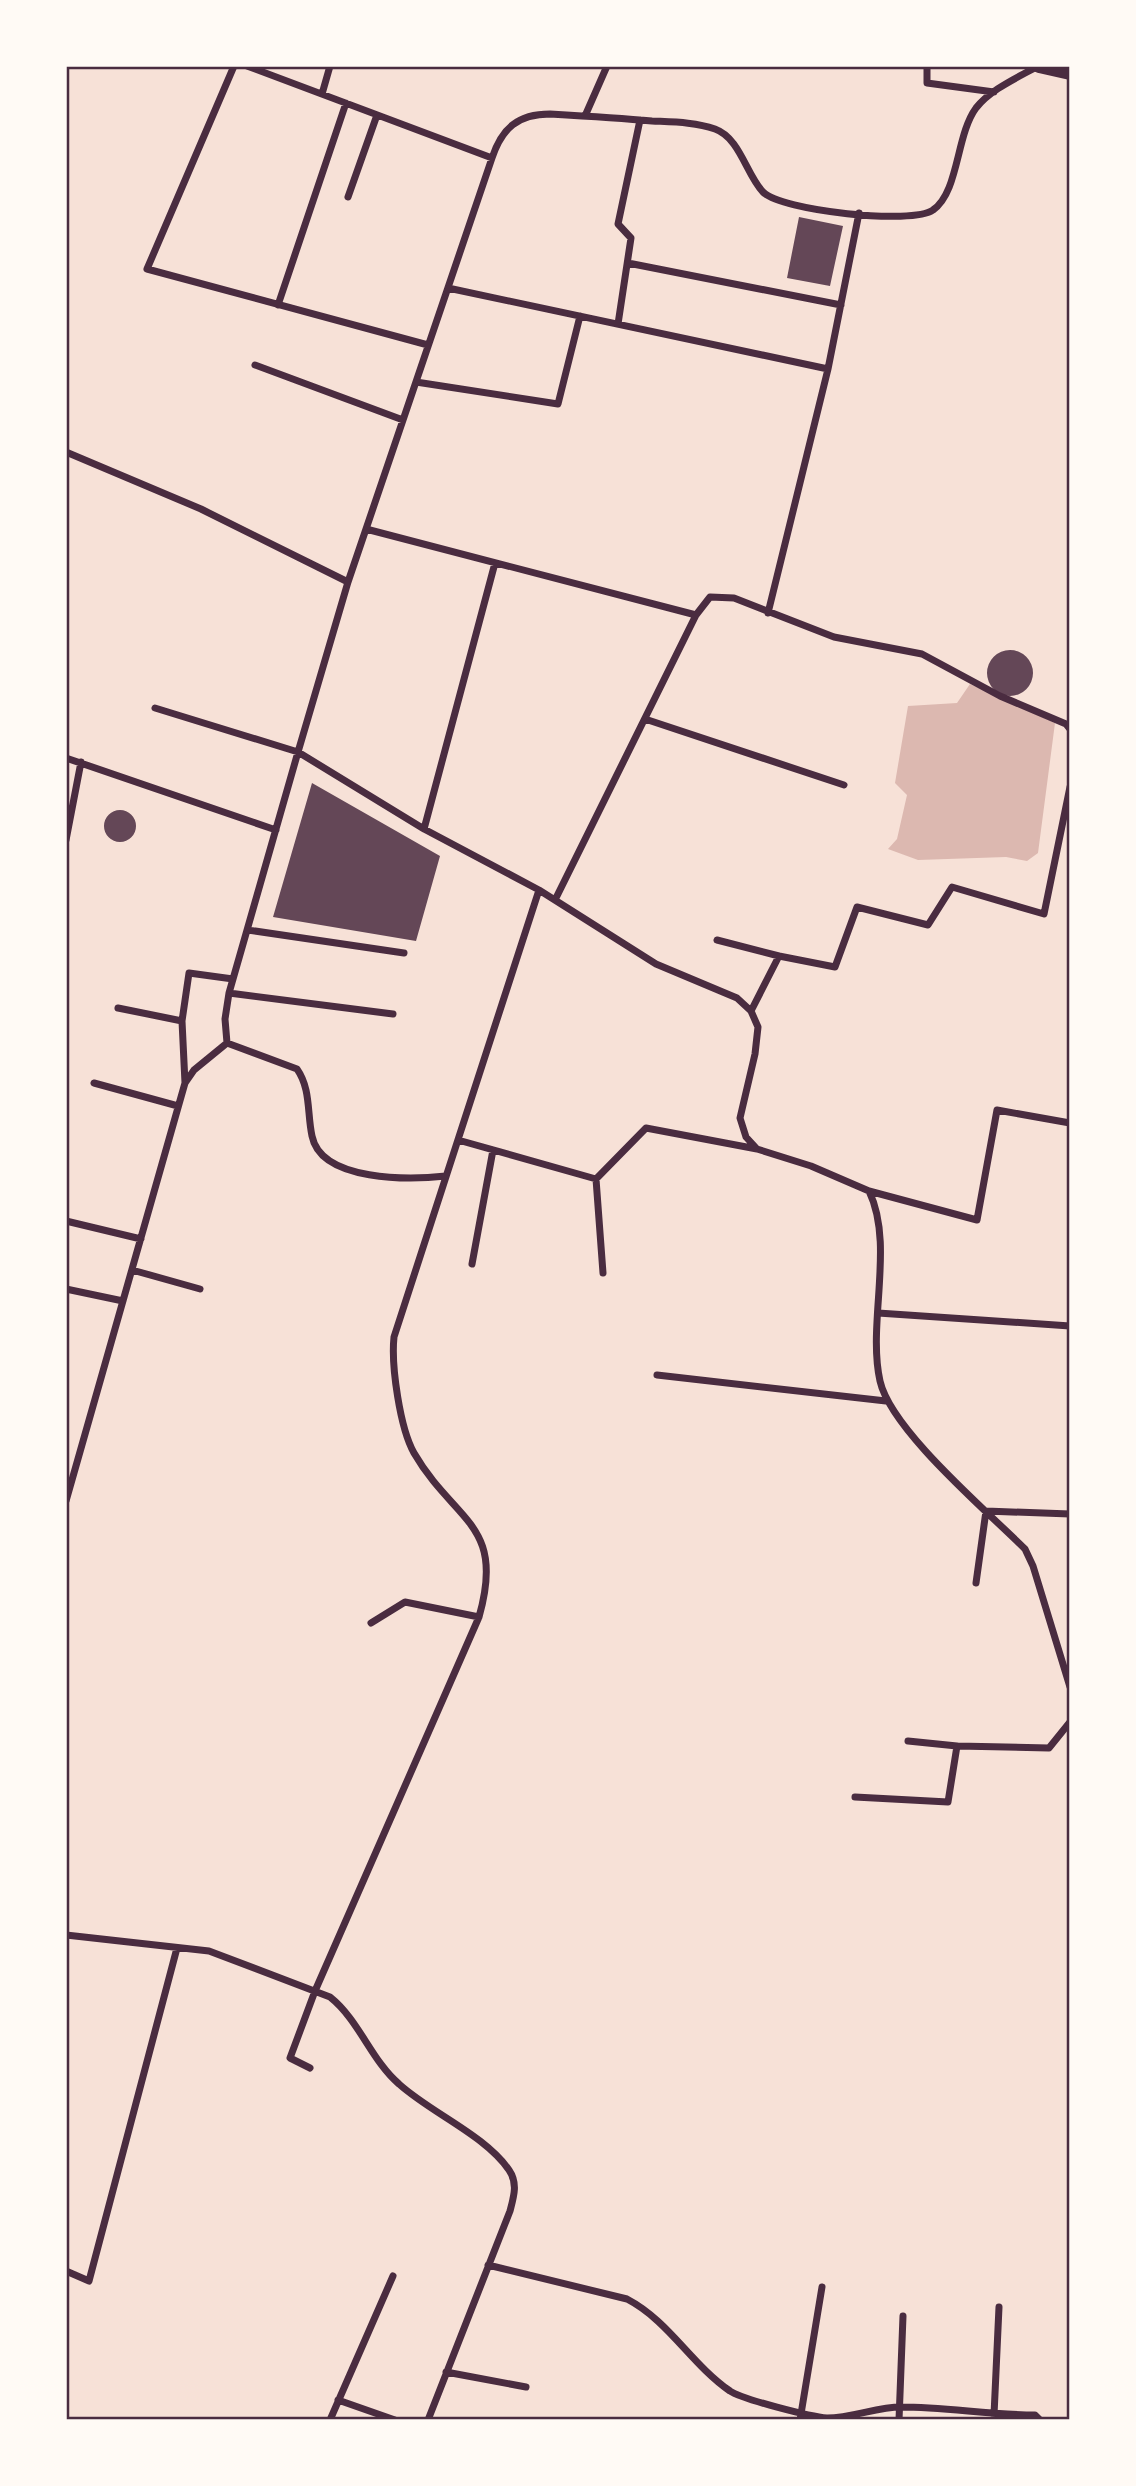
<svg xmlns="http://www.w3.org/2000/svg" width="1136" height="2486" font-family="'Archivo Narrow',sans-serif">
<rect width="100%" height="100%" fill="#f7e1d7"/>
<path fill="#dcb8b0" d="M970,684L1055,723L1038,853L1027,861L1006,857L918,860L888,849L897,839L907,795L895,783L908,706L957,703Z"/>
<path fill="#644757" d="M799,217L843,226L830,286L787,278Z
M987 673a23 23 0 1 1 46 0a23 23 0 1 1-46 0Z
M312,783L440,856L416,941L273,917Z
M104 826a16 16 0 1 1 32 0a16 16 0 1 1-32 0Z"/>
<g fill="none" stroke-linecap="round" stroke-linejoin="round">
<path stroke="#4a2c40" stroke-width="7" d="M234,66L147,269L428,345
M247,66L492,158
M927,66V83L994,92
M1038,66C1017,78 991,89 976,108C956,135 959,192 933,210C913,225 781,211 763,192C746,174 740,138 715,129C695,122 673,122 652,121C618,118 584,116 550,114C518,114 502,128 492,158L348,582L298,752L424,829L539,890L656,964L737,998L751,1011L758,1027L755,1054L740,1118L746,1137L757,1149L811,1166L869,1191C895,1245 867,1323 880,1381C891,1430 987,1511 1025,1549L1033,1566L1070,1687
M322,94L330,66
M585,116L607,66
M348,197L377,115
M628,263L841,305
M448,288L828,369
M278,305L346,103
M618,324L631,238L618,224L640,120
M255,365L403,420
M416,382L558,404L580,316
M66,452L201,509L348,582
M366,529L696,615
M768,613L828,369L859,213
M645,719L844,785
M66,758L276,830
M424,829L495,563
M66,840L81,762
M555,900L696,615L710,597L734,598L834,637L922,654L1000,696L1066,724L1070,729
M248,930L404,953
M717,940L779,956
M229,993L393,1014
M118,1008L182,1021
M751,1011L779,956L835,967L857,907L928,925L952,887L1044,914L1070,787
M227,1043L297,1069C311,1089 307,1113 312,1136C321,1182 411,1180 446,1176
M94,1083L178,1106
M185,1083L182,1021L189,973L233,979
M458,1140L596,1179L646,1128L757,1149
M596,1179L603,1273
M869,1191L977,1220L997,1110L1070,1123
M66,1221L141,1239
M472,1264L493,1150
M132,1270L200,1289
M66,1289L123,1301
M878,1313L1070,1326
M657,1375L886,1401
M66,1501L185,1083L194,1070L227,1043L225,1019L229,993L298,752L155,708
M976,1583L986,1511L1070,1514
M371,1623L405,1602L479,1617
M908,1741L957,1746
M855,1797L948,1802L957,1746L1049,1748L1070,1722
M66,1935L209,1951L330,1997C359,2020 371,2060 399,2084C431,2113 485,2135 509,2170C518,2183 514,2196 510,2211L428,2420
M310,2068L290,2058L315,1991L479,1617C506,1523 454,1522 414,1453C400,1428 391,1366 394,1337L539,890
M488,2265L627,2299C669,2321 691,2364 730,2391C741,2399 812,2417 827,2418C852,2418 877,2407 901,2407C946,2407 990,2415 1035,2415L1040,2420
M66,2271L89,2281L177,1948
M446,2372L526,2387
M338,2400L395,2420
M994,2415L999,2307
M330,2420L393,2276
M800,2420L822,2287
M899,2420L903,2316"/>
<path stroke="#4a2c40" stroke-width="14" d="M1039,66L1070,73"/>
</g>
<rect width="1136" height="2486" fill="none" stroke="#fffaf5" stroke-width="136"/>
<rect x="68" y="68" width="1000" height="2350" fill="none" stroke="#4a2c40" stroke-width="2.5"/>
</svg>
